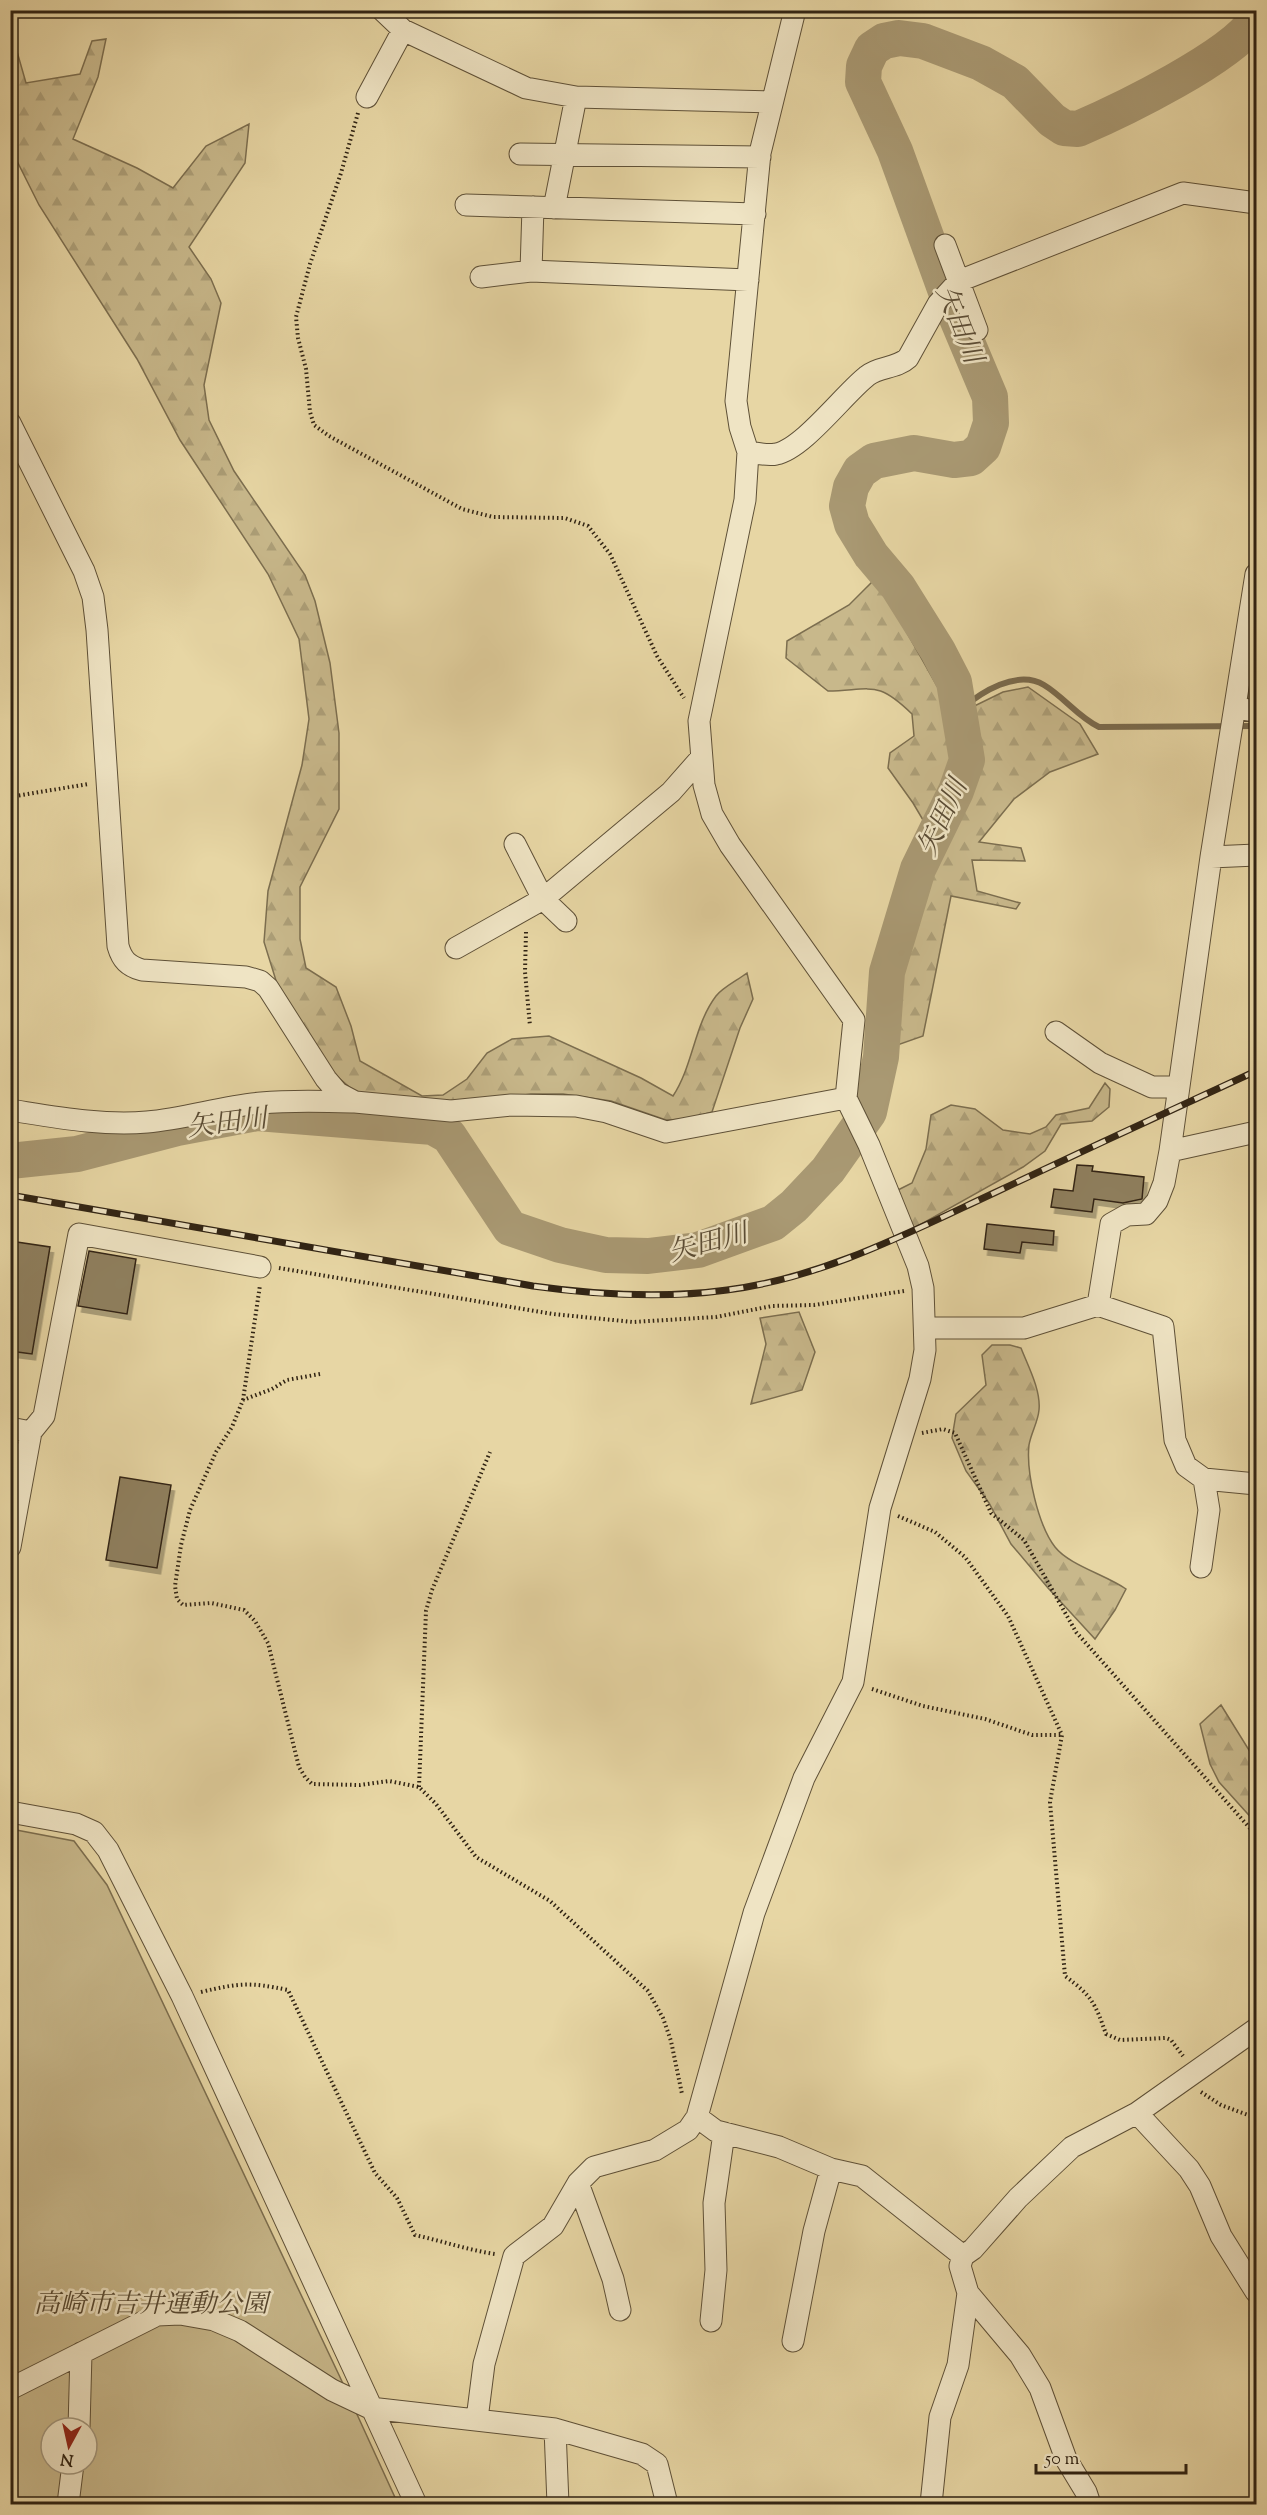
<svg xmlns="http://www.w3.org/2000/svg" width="1267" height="2515" font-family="'Sorts Mill Goudy','Noto Serif JP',serif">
<defs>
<pattern id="forest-firs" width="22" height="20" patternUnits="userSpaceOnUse" patternTransform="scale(1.5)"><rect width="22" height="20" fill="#c8b88b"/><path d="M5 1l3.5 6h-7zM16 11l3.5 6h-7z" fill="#ac9e77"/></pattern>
<filter id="shadow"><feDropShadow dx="3.5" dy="6" stdDeviation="0" flood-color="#0004"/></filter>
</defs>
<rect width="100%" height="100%" fill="#e7d6a4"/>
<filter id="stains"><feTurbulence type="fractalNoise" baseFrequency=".00333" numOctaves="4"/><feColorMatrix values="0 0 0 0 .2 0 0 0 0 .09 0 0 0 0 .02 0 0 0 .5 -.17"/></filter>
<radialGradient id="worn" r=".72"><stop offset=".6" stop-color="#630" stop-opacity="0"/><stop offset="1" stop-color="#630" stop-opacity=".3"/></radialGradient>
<path fill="url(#forest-firs)" stroke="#7c6e4f" stroke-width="1.5" d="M10,27L26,83L80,74L92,41L106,39L98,77L73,139L137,168L173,188L206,146L249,124L245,163L189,247L211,279L221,303L204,385L209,420L234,471L305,575L315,601L330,663L339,733V809L300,887V939L306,968L336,987L351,1026L360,1061L422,1096L443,1095L467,1079L487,1053L512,1039L549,1036L641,1078L673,1096C693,1066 694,1025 716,996C723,987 738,980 747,973L753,999L740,1028L712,1112L687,1119L666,1120L611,1101L563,1094H531L448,1106L379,1097L354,1091L332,1072L278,987L264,942L268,891L302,765L309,719L299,639L268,574L180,440L137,359L39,205L11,149Z
M876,578L954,716L1003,692L1028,687L1080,724L1098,754L1050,772L1014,799L979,842L1021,848L1025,861L972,860L977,891L1020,903L1016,909L951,896L923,1036L889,1048L897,981L913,926L942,852L913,803L888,768L890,753L914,736L912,714C877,680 873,690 828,691L786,658L787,641L849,605Z
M1105,1083L1110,1089L1109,1107L1092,1121L1061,1124L1045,1151L1023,1167L909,1231L896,1191L912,1183L926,1149L931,1115L951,1105L975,1109L1003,1130L1030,1134L1046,1127L1056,1115L1089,1108Z
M799,1312L815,1352L802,1390L751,1404L766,1344L760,1318Z
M992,1345H1010L1021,1348C1028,1366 1041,1390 1039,1410C1038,1422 1031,1433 1029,1445C1026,1472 1038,1525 1055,1547C1069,1565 1106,1575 1126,1589L1115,1610L1095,1639L1048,1588L1011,1544L989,1503L966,1471L952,1438L956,1414L986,1385L982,1355Z
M1221,1705L1252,1755H1256V1823L1219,1782L1210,1764L1200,1724Z"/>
<path fill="#c8b88b" stroke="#7c6e4f" stroke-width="1.5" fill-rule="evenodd" d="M11,1829L74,1841L107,1885L339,2375L398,2504H11ZM51,2428H87V2464H51Z"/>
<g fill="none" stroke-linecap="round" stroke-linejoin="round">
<path stroke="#796a4d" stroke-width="6" d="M960,710C981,692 1017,669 1044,685C1064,697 1078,717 1099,727L1256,726"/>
<path stroke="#a99973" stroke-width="36" d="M10,1161L77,1154L177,1128L257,1113L433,1127L449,1136L510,1228L560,1245L606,1255L648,1256L698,1250L773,1223L794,1206L828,1170L869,1112L881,1057L887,972L918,869L956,791L967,760L954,682L938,651L898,587L871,555L852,524L847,506L851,487L860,471L874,461L914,453L954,460L971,458L983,447L991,423L990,397L948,297L895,151L863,82L864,66L872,49L884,41L899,38L923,41L981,63L1015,82L1052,120L1064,128L1078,129C1120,111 1234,56 1256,19"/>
</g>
<path fill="#8f805e" stroke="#302313" stroke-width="1.5" filter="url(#shadow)" d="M1077,1165L1093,1166L1092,1171L1144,1177L1142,1199L1123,1203L1094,1199L1092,1212L1051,1207L1054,1189L1073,1191Z
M987,1224L1054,1231L1053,1245L1022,1242L1020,1253L984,1249Z
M10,1241L50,1247L32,1354L10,1351Z
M89,1251L136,1259L127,1314L78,1306Z
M120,1477L171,1485L157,1568L106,1560Z"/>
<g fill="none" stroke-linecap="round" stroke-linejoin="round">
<g stroke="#5e5037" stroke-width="23">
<path id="minor" d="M382,10L403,30L526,88L576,97L771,102
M367,97L403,30
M520,154L760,157
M466,205L755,214
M554,208L576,97
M945,245L977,330
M531,271L533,207
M481,277L531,271L748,280
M10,423L84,571L93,597L97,630L118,946C122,960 128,966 142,970L246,977L260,981L268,988L326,1079L338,1093L355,1102L451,1111L511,1105L576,1106L607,1112L666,1132L846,1098
M748,452C757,453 768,456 776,454C803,449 844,394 867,376C879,366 896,369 908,358L938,304L959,281L1183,193L1256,203
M1235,708L1256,711
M515,844L543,899L566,921
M1211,857L1256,855
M456,948L543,899L671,792L701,758
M1056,1032L1100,1063L1152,1087H1178
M10,1110C55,1117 102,1126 147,1122C185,1119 223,1106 261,1103C291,1100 322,1101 352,1102
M1170,1151L1256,1132
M1098,1305L1111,1224L1127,1215L1146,1214L1157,1201L1164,1183L1170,1151L1211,857L1256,574
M926,1328H1024L1098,1305L1163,1327L1175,1440L1186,1466L1204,1479L1209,1510L1201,1567
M10,1428L31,1432L10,1547
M31,1432L44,1416L79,1234L260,1267
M1204,1479L1256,1484
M10,1812L76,1824L94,1832L108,1850L182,1996L416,2504
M1137,2113L1189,2169L1200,2186L1221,2236L1256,2292
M697,2117L716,2131L779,2147L831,2169L862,2176L963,2256
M578,2183L613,2279L620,2310
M711,2321L716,2270L714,2203L724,2133
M793,2341L814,2231L831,2169
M10,2389L157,2315L180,2314L214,2320L240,2331L332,2390L370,2408L555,2429L642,2454L657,2464L667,2504
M477,2419L484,2364L514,2256L553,2226L578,2183L594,2167L655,2150L688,2130L697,2117L754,1913L804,1778L853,1682L880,1508L920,1379L925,1350L923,1288L918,1266L869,1145L846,1098L854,1020L730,845L712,814L704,785L699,721L745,500L748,452L740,427L736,401L760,153L795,10
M79,2428L81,2353
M555,2429L558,2504
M68,2504L73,2464
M931,2504L940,2417L958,2365L968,2293
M1090,2504L1086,2492L1066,2459L1040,2388L1020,2355L968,2293L960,2266L963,2256L973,2249L1018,2198L1072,2147L1137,2113L1256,2029"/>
</g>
<path stroke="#302313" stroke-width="4" stroke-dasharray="1.5 3" stroke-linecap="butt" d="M358,113L341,173L310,264L296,317L298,338L306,369L310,412L314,425L329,436L462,509L493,517L565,518L588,526L610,554L657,656L684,698
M10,797L88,784
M526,932L525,972L530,1026
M279,1268L553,1314L633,1322L716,1317L772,1306L814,1305L904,1291
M320,1374L287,1380L272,1389L243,1400L232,1427L216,1452L190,1510L181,1545L175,1586L177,1599L183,1605L211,1603L244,1610L255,1621L268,1643L299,1767L305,1777L312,1784L360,1785L389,1781L419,1787L436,1804L476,1857L550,1901L648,1991L663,2018L671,2041L682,2094
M243,1400L260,1285
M922,1433L943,1429L955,1433L991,1513L1024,1540L1076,1632L1256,1835
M898,1516L935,1532L965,1557L1008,1616L1062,1735L1050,1802L1065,1976C1092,1996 1095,2003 1106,2034L1120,2040L1166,2038L1171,2040L1183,2056
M872,1689L923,1706L985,1719L1032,1735H1062
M419,1787L426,1611L432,1590L490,1452
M201,1992C239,1983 250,1982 288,1990L375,2173L397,2198L415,2235C442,2241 468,2250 495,2254
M1201,2092L1221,2105L1256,2118"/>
<use href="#minor" stroke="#efe4c4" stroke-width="21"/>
<g stroke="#302313" stroke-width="7">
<path id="rail" d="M10,1195L533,1286C598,1295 662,1299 727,1290C822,1278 908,1233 994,1193C1081,1152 1169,1111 1256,1071"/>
</g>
<use href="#rail" stroke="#efe4c4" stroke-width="4.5" stroke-dasharray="14" stroke-linecap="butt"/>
</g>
<g text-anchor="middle" stroke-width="5" stroke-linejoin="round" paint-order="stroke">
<g font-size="26" font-style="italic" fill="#564831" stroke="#efe4c4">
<text x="151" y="2312">高崎市吉井運動公園</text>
</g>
<g font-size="27" font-style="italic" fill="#5a4c35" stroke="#efe4c4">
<text transform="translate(960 324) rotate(68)" y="9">矢田川</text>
<text transform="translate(942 817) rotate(-65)" y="9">矢田川</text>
<text transform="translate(227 1122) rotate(-7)" y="9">矢田川</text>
<text transform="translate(708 1242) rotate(-15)" y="9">矢田川</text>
</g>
</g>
<rect width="1267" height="2515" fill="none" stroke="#e7d6a4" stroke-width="36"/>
<rect x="12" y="12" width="1243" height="2491" fill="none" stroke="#302313" stroke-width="3"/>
<rect x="18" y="18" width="1231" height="2479" fill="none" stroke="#302313" stroke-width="1.5"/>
<g transform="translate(69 2446) rotate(188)"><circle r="28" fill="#efe4c4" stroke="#a3977d" stroke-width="1.5"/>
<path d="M0-4.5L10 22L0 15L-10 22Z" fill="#8f2418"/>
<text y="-9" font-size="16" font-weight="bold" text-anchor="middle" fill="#302313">N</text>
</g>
<path d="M1036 2464v9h150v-9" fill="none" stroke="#302313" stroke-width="3"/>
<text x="1045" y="2464" font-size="18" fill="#302313" stroke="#efe4c4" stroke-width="4.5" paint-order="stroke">50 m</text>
<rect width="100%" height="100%" filter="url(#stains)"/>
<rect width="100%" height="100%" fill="url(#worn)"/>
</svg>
